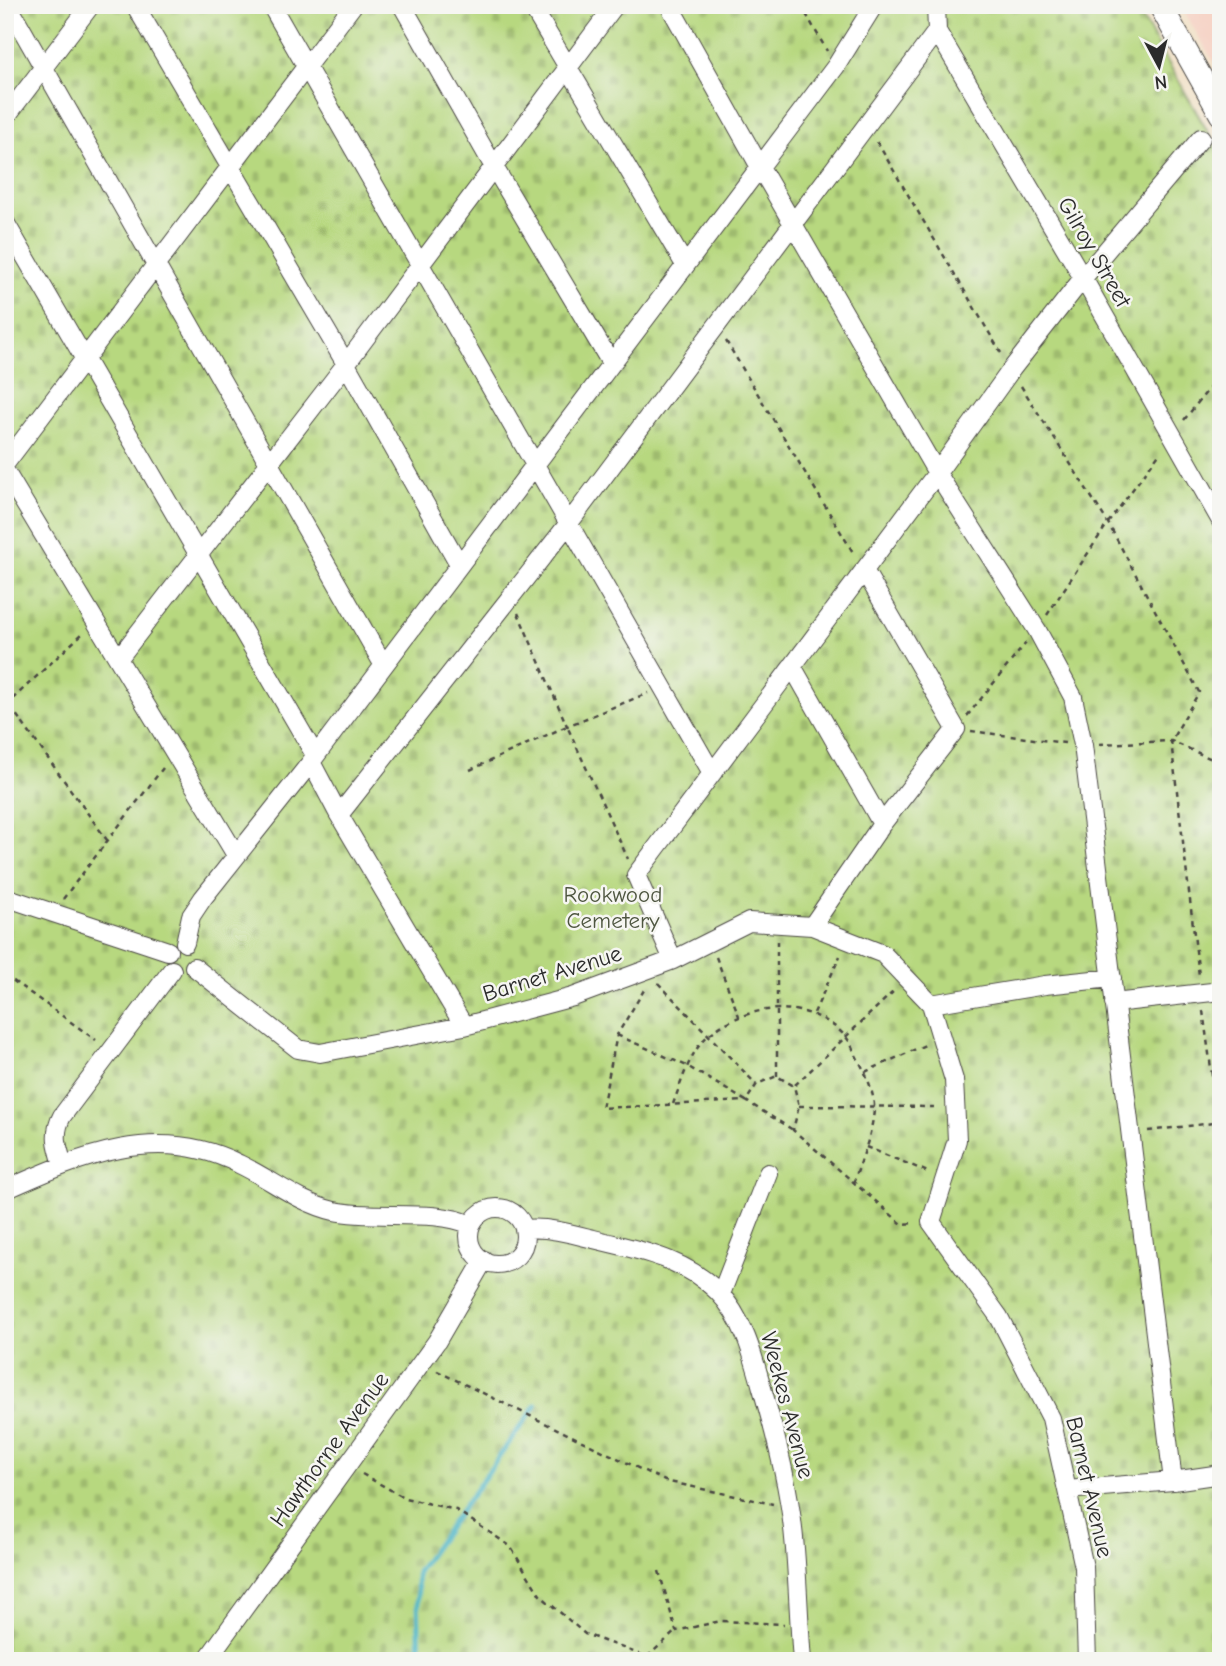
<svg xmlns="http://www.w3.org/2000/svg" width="1226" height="1666" font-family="'Comic Neue',sans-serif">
<defs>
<pattern id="cemetery-stones" width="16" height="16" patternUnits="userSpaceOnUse" patternTransform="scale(1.75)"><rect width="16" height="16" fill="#b7d87f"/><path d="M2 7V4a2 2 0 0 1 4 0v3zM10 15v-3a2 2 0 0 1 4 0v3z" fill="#9eba6e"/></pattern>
</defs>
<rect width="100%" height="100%" fill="#f6f6f2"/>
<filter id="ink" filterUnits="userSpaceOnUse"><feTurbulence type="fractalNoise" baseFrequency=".0143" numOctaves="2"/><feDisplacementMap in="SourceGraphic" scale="14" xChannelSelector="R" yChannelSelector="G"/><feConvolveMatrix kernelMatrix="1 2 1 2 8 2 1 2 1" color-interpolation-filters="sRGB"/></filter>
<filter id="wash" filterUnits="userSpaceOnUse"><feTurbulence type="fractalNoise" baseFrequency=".00686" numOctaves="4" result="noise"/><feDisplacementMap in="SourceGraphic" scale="28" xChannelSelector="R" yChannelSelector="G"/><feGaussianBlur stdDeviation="1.57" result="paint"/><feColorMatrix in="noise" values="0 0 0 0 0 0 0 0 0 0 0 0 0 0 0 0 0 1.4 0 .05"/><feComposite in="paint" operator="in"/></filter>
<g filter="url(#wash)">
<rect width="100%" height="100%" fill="#f2e2c9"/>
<path fill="#f6d2c4" d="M1180,5H1221V74Z"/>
<path fill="url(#cemetery-stones)" stroke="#718255" stroke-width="2" d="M5,5H1135L1221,155V1661H5Z"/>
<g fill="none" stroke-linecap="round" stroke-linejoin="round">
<path stroke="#48b4c6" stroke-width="5" d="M1101,1660V1661
M420,1661L417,1572L536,1405"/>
</g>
</g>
<g filter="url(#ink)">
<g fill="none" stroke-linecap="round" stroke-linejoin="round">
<g stroke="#494643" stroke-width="20">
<path id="minor" d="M8,5L383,664
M135,5L346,364L459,564
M271,5L712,773
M402,5L494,167L611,363
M531,5L685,265
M669,5L760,167L937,473L1037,630L1073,697L1083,745L1173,1481
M936,5L937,31L1083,278L1221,521
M5,118L91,5
M5,222L315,755
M5,464L353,5
M5,471L236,855
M119,658L346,364L615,5
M792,666L882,824
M311,762L339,815L464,1026
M339,815L569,523L937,31
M5,897L168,951
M812,926L882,824L956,729L864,570
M185,943L191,916L203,898L311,762L836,66L874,5
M673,960L636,875L937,473L1011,370L1083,278L1201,138
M194,967L298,1049L320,1053L464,1026L573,997L673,960L749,922L812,926L883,954L931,1004L954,1080L957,1140L931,1222L999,1317L1051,1418L1084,1567L1087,1661
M1114,1003L1221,991
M931,1004L1045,985L1112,978
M63,1164C57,1146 53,1133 62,1116L172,970
M5,1190C81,1156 158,1123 239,1164C271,1179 299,1203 334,1211C376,1220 434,1208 471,1225
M469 1236a28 28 0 1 1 56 0a28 28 0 1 1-56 0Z
M525,1229C553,1226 586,1238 614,1244C652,1253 689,1263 718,1292C743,1317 753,1355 762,1388C777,1440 791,1495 795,1549C798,1586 799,1624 802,1661
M721,1294L768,1173
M1067,1490L1173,1481L1221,1474
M206,1661L437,1341L484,1260"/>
</g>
<g stroke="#494643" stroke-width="25">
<path id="major" d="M1160,5L1221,114"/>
</g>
<path stroke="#494643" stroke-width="2.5" stroke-dasharray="5 5" stroke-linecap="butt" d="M801,5L827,51
M877,142L1001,353
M726,341L854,554
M1021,386L1108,523L1199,692L1171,741L1199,976
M1184,420L1215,381
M518,613L567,726L648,693
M1047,615L1108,523L1161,451
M5,699L107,840
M5,706L82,634
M967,716L1026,643
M971,731L1065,743
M1099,744L1171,741L1221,763
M470,770L567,726L628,859
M63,899L163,768
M777,941V1076
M716,957L739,1016
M5,975L96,1040
M658,983L756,1084
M644,990L617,1035L602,1108L746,1101L793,1130
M1203,1011L1221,1139
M814,1013L840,956
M617,1035L687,1066L746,1101L757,1084L777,1076L794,1086L799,1106L793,1130L902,1224L914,1223
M865,1072L925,1045
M795,1085L894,991
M673,1104C682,1081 690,1050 710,1034C748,1003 810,998 845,1036C851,1042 854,1052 858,1059C866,1073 875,1094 874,1110C872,1134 862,1159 854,1181
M799,1106L938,1107
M1148,1131L1221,1122
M866,1147L928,1172
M437,1371L665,1481L773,1504
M362,1474L405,1498L456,1510L510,1546L540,1595L585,1634L647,1657L676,1631
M659,1571L676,1631L721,1621L784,1624"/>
<use href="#minor" stroke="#fff" stroke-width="18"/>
<use href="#major" stroke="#fff" stroke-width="23"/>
</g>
</g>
<g text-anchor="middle" stroke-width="5" stroke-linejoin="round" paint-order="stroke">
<g font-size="23" fill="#2b2b2b" stroke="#f6f6f2">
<text transform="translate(1095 252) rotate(60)" y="8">Gilroy Street</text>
<text transform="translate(552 973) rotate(-17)" y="8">Barnet Avenue</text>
<text transform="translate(788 1405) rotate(75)" y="8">Weekes Avenue</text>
<text transform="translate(329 1449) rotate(-54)" y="8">Hawthorne Avenue</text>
<text transform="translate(1090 1487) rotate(77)" y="8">Barnet Avenue</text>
</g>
<g font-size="23" fill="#4e5640" stroke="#f6f6f2">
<text x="613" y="902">Rookwood<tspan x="613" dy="26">Cemetery</tspan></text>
</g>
</g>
<rect width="1226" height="1666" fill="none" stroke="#f6f6f2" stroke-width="28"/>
<g transform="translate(1159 66) rotate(173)" stroke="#f6f6f2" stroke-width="5" paint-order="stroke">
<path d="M0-5L12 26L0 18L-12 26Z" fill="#2b2b2b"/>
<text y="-10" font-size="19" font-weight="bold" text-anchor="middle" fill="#2b2b2b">N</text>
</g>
</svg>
